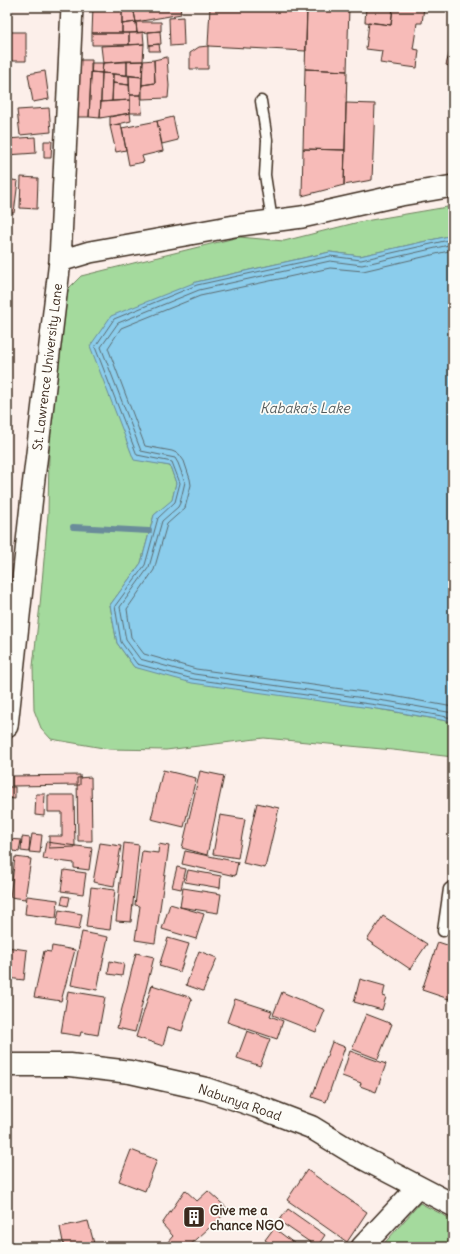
<svg xmlns="http://www.w3.org/2000/svg" width="460" height="1254" font-family="Delius,sans-serif">
<rect width="100%" height="100%" fill="#fcefea"/>
<filter id="ink" filterUnits="userSpaceOnUse"><feTurbulence type="fractalNoise" baseFrequency=".025" numOctaves="2"/><feDisplacementMap in="SourceGraphic" scale="8" xChannelSelector="R" yChannelSelector="G"/><feConvolveMatrix kernelMatrix="1 2 1 2 8 2 1 2 1" color-interpolation-filters="sRGB"/></filter>
<g filter="url(#ink)">
<path fill="#a4da9d" stroke="#70825e" d="M453,206V235L360,256L330,252L196,282L91,346L134,459L170,466L176,483L172,501L154,515L141,563L110,605L117,643L134,667L453,722V757L393,750L264,738L166,750L109,749L51,739L41,728L34,710L33,666L40,605L48,514L49,452L59,327L66,291L81,276L239,237L284,241L359,222Z
M420,1203L453,1220V1247H381Z"/>
<path fill="#8bcdec" stroke="#6b8c9a" d="M453,235V722L391,711L192,683L134,667L117,643L110,605L141,563L154,515L172,500L176,483L170,466L134,460L90,346L111,316L196,282L330,252L360,256Z"/>
<g fill="none" stroke-linecap="round" stroke-linejoin="round">
<path stroke="#5b6b70" stroke-width="1" d="M453,239L361,260L330,256L197,285L114,319L95,347L137,455L172,462L180,483L175,502L158,518L145,565L115,606L121,642L137,664L193,679L391,707L453,718
M453,244L362,265L330,261L199,290L118,323L101,347L141,451L175,458L178,463L185,482L180,503L178,507L162,521L149,567L120,607L126,640L140,659L194,674L392,702L453,713
M453,250L363,271L330,268L200,296L121,328L108,348L145,446L172,451L179,454L184,461L190,479L191,485L185,508L167,524L154,570L127,609L131,637L144,654L196,669L393,696L453,707"/>
<path stroke="#6b8c9a" stroke-width="6" d="M73,527L149,531"/>
</g>
<path fill="#f7bbb8" stroke="#3b2a1e" d="M93,7H122V33H92Z
M122,7H133L136,22L122,24Z
M133,7H180L181,14L136,22Z
M210,7H307L306,51L208,46Z
M307,7H349L347,71L305,69Z
M366,7H393L391,25L365,22Z
M393,7H424L422,23H417L413,49L419,50L417,68L380,63L382,51L366,49L369,22L391,25Z
M183,17L184,45L170,46L169,18Z
M136,22L137,33H122V24Z
M136,22H161V31L137,33Z
M160,31L161,44L149,45L148,32Z
M7,32H26V61H7Z
M143,32L144,44L129,45V33Z
M92,33H129V45H92Z
M453,40V67L446,65Z
M144,44L143,61L103,63L101,46Z
M159,44L160,51H149V45Z
M208,46V69H190V53L199,47Z
M167,57L169,86L168,98L142,99V85L155,83L154,60Z
M79,60H92L89,117H76Z
M154,60L155,83L142,85L143,61Z
M127,61V75L102,73L103,63Z
M127,61H143L142,77L127,75Z
M91,63H103L102,73L91,72Z
M305,69L347,71L345,150L303,149Z
M45,71L49,99L33,102L28,74Z
M91,72L102,73L100,118L89,117Z
M102,73L113,74L112,101L101,102Z
M113,74L129,76V85L113,83Z
M129,76L142,77L141,95H130Z
M113,83L129,85L130,100L112,101Z
M130,95H141L142,113H130Z
M130,100V113L100,118L101,102Z
M346,103L375,104L372,180L344,185Z
M49,108L51,132L20,135L17,110Z
M130,113L131,121L110,126V117Z
M173,117L178,140L162,144L157,121Z
M157,121L163,151L142,156L144,162L129,165L122,128Z
M121,124L126,150L116,152L110,126Z
M35,137L36,153L7,155V139Z
M44,141H52L51,158H44Z
M303,149L345,150L344,185L302,196Z
M21,177L38,178L37,209L20,208Z
M7,179L18,181L14,213H7Z
M163,770L196,778L184,827L151,819Z
M200,771L224,776L207,855L182,848Z
M80,775V785L12,786V776Z
M91,777L92,841H78L77,778Z
M7,787H15V799L7,798Z
M36,794H45L44,816L35,815Z
M48,795H74L75,847L49,848V836H62V812H48Z
M257,803L279,808L265,868L243,863Z
M220,815L245,819L238,858L213,854Z
M32,834L42,835L40,853L29,852Z
M22,837L30,838L29,852L21,851Z
M7,839L21,840L19,852L7,850Z
M46,842L92,848L89,870L74,868V863L43,859Z
M100,843L121,846L114,886L93,882Z
M124,843L139,845L131,922L116,921Z
M159,844L169,846L155,943L135,940L140,906L135,905L142,851L158,853Z
M185,851L238,862L235,876L182,864Z
M15,857L31,859L25,899L10,897Z
M177,867L186,869L181,889L172,887Z
M64,870L86,873L83,894L61,891Z
M188,870L221,876L220,888L185,882Z
M91,887L115,890L110,930L86,927Z
M183,888L221,894L218,913L180,907Z
M27,896L58,900L56,918L25,914Z
M63,896L70,897L68,906L61,904Z
M170,904L204,914L196,939L162,929Z
M59,910L82,914L79,930L56,926Z
M383,916L427,944L410,969L367,940Z
M82,932L108,937L97,990L71,985Z
M168,938L189,944L180,972L159,966Z
M438,942L453,947V989L449,999L422,990Z
M52,946L75,950L61,1001L34,997L44,951L51,952Z
M7,947L27,950L24,980L7,978Z
M199,951L217,958L203,991L186,985Z
M136,953L154,957L135,1032L117,1028Z
M110,961L124,964L122,976L108,974Z
M360,979L385,986L383,996L386,997L382,1010L354,1002Z
M152,985L192,998L182,1031L168,1027L163,1046L136,1037Z
M68,991L105,997L98,1035L81,1032L80,1036L61,1033Z
M282,992L325,1010L316,1032L273,1015Z
M235,999L272,1011L270,1016L283,1021L277,1039L227,1022Z
M366,1014L392,1024L378,1059L352,1049Z
M247,1031L270,1039L260,1066L237,1058Z
M332,1042L345,1047L326,1102L312,1097Z
M350,1051L386,1064L376,1092L360,1086L361,1083L342,1076Z
M131,1150L157,1160L145,1191L119,1181Z
M307,1170L367,1212L347,1242L287,1200Z
M185,1190L197,1201L208,1191L229,1210L188,1247H168L166,1244L173,1236L162,1224Z
M288,1209L325,1235L317,1247L279,1221Z
M88,1221L95,1247H64L60,1227Z
M274,1228L299,1247H274L265,1240Z"/>
<g fill="none" stroke-linecap="round" stroke-linejoin="round">
<g stroke="#3b2a1e" stroke-width="13">
<path id="lane" d="M261,101L267,140L265,175L272,221
M443,931L449,889L453,886"/>
</g>
<g stroke="#3b2a1e" stroke-width="24">
<path id="street" d="M60,261L90,252L240,225L302,217L401,195L453,186
M7,726L33,487L60,261L72,7
M362,1247L418,1187"/>
</g>
<g stroke="#3b2a1e" stroke-width="25">
<path id="secondary" d="M7,1065H70L130,1072L206,1089L256,1106L311,1127L357,1155L453,1205"/>
</g>
<use href="#lane" stroke="#fdfcf7" stroke-width="10"/>
<use href="#street" stroke="#fdfcf7" stroke-width="21"/>
<use href="#secondary" stroke="#fdfcf7" stroke-width="22"/>
</g>
</g>
<defs>
<g id="building-square" transform="scale(1.15)"><rect x="-9" y="-9" width="18" height="18" rx="4" fill="#3b2a1e" stroke="#fdfcf7"/><path d="M-4-6H4V6H1V3H-1V6H-4ZM-2.5-4.3h1.7v1.8h-1.7ZM.8-4.3h1.7v1.8H.8ZM-2.5-1h1.7V.8h-1.7ZM.8-1h1.7V.8H.8Z" fill="#fff"/></g>
</defs>
<g fill-rule="evenodd">
<use href="#building-square" x="194" y="1217"/>
</g>
<g text-anchor="middle" stroke-width="3.5" stroke-linejoin="round" paint-order="stroke">
<g font-size="13" fill="#3b2a1e" stroke="#fdfcf7">
<text transform="translate(47 367) rotate(-83)" y="5">St. Lawrence University Lane</text>
<text transform="translate(240 1102) rotate(19)" y="5">Nabunya Road</text>
</g>
<g font-size="13" font-weight="bold" fill="#3b2a1e" stroke="#fdfcf7" text-anchor="start">
<text x="210" y="1215">Give me a<tspan x="210" dy="15">chance NGO</tspan></text>
</g>
<g font-size="14" font-style="italic" fill="#535b5c" stroke="#fdfcf7">
<text x="305" y="413">Kabaka's Lake</text>
</g>
</g>
<rect width="460" height="1254" fill="none" stroke="#fdfcf7" stroke-width="24"/>
<rect x="12" y="12" width="436" height="1230" fill="none" stroke="#3b2a1e" stroke-width="1.5" filter="url(#ink)"/>
</svg>
